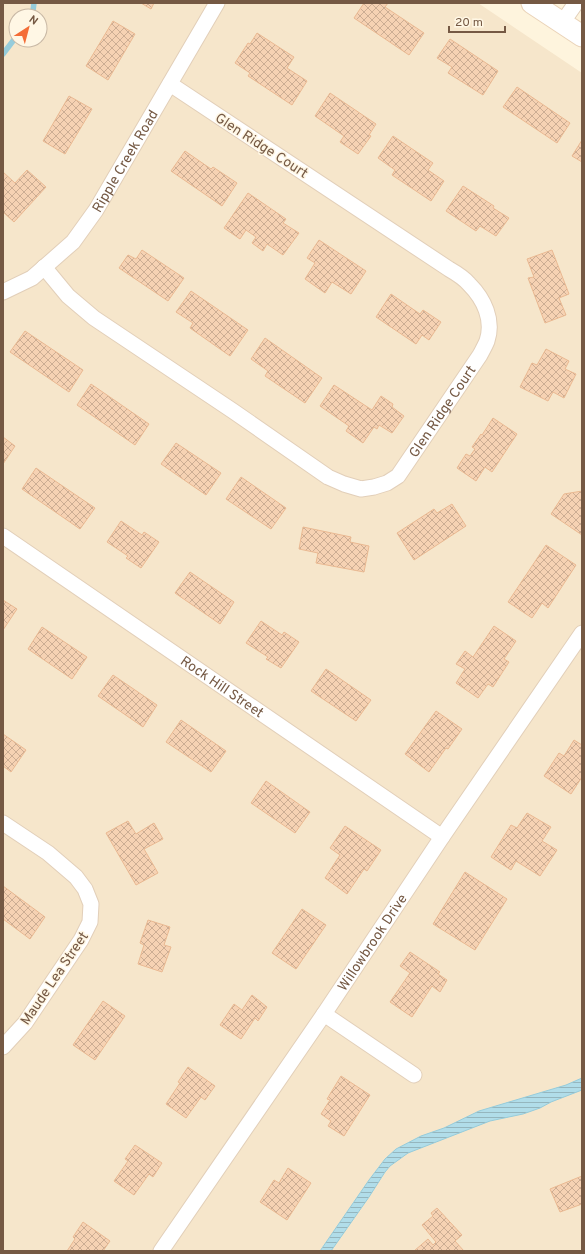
<svg xmlns="http://www.w3.org/2000/svg" width="585" height="1254" font-family="Overpass,sans-serif">
<defs>
<pattern id="water-rules" width="6" height="5" patternUnits="userSpaceOnUse"><rect width="6" height="5" fill="#b1dde9"/><path d="M0 2.5h6" fill="none" stroke="#95b6be"/></pattern>
<pattern id="building-cross-hatch" width="8" height="8" patternUnits="userSpaceOnUse"><rect width="8" height="8" fill="#f6d2b3"/><path d="M0 0l8 8M0 8l8-8" fill="none" stroke="#ccad93"/></pattern>
</defs>
<rect width="100%" height="100%" fill="#fef4dd"/>
<path fill="#f6e6cb" fill-rule="evenodd" d="M3,3H478L582,73V1251L3,1250ZM16,16H40V40H16Z"/>
<path fill="url(#water-rules)" stroke="#96ccdb" d="M582,1078V1090L551,1102L540,1108L523,1114L490,1121L408,1153L390,1166L385,1172L369,1197L331,1251H320L369,1180L385,1159L396,1149L421,1136L444,1128L479,1111L566,1085Z"/>
<g fill="none" stroke-linecap="round" stroke-linejoin="round">
<path stroke="#96ccdb" stroke-width="5.5" d="M30,16L33,11L34,3
M3,54L16,37"/>
</g>
<path fill="url(#building-cross-hatch)" stroke="#eab992" d="M141,3H154L151,9Z
M364,3H388L385,7L424,33L409,55L354,18Z
M113,21L135,34L108,80L86,66Z
M257,33L294,57L287,68L307,81L292,105L248,76L250,73L235,63L248,43L250,44Z
M450,39L498,71L483,95L448,73L452,67L437,58Z
M517,87L570,123L557,143L503,107Z
M330,93L376,124L369,135L371,136L358,154L340,142L344,136L315,116Z
M69,96L92,109L65,154L43,141Z
M393,136L433,163L428,170L444,181L431,201L392,175L395,170L378,158Z
M582,140V162L572,156Z
M185,151L211,169L213,167L237,183L222,206L171,171Z
M27,170L46,187L14,222L3,212V172L15,183Z
M463,186L494,206L493,208L509,218L496,236L480,226L476,231L446,211Z
M248,193L286,219L283,223L299,233L283,255L267,244L263,251L252,243L256,237L246,230L240,239L224,228Z
M319,240L366,271L351,294L332,282L325,293L305,279L315,263L307,258Z
M142,250L184,278L168,301L119,268L128,255L136,259Z
M552,250L569,294L559,298L566,315L545,323L528,278L534,277L527,259Z
M191,291L248,330L230,356L190,328L193,323L176,312Z
M391,294L420,314L423,310L441,322L429,340L422,335L416,344L376,317Z
M25,331L83,370L69,392L10,352Z
M265,338L322,378L305,403L265,376L268,371L251,359Z
M546,349L569,361L565,369L576,374L564,398L553,392L548,401L520,387L532,363L537,365Z
M91,384L149,424L135,445L77,405Z
M334,385L372,410L381,396L393,404L392,407L404,416L392,433L379,425L377,429L374,427L363,443L346,431L349,426L320,406Z
M493,418L517,434L492,472L485,467L476,481L457,468L466,454L470,456L475,449L472,447L481,434L482,435Z
M3,437L15,446L3,464Z
M176,443L221,473L206,495L161,464Z
M36,468L95,508L80,529L22,489Z
M241,477L286,508L271,529L226,499Z
M582,491V535L551,514L564,494Z
M452,504L466,526L414,560L397,533L434,509L437,513Z
M121,521L142,535L144,532L159,542L141,568L126,558L128,556L107,542Z
M303,527L351,537L350,542L369,546L364,572L316,563L318,553L299,549Z
M546,545L576,565L548,608L542,603L532,618L508,602Z
M190,572L234,602L220,624L175,593Z
M3,600L17,609L3,630Z
M261,621L282,635L284,632L299,642L281,668L266,659L268,657L246,643Z
M494,626L516,641L504,659L509,662L493,687L488,684L478,698L456,683L465,669L456,664L465,651L473,657Z
M42,627L87,657L72,679L28,649Z
M326,669L371,700L356,721L311,691Z
M113,675L157,705L143,727L98,696Z
M436,711L462,729L448,749L446,748L429,772L405,754Z
M181,720L226,751L211,772L166,742Z
M3,734L26,750L11,772L3,766Z
M574,740L582,745V777L571,794L544,776L559,753L564,756Z
M266,781L310,812L295,833L251,803Z
M527,813L551,827L542,841L557,850L540,876L516,861L511,870L491,857L511,825L517,828Z
M128,821L136,834L154,823L163,839L144,849L158,873L136,885L106,833Z
M345,826L381,850L367,871L364,869L347,894L325,878L340,855L330,848Z
M465,872L507,899L475,950L433,924Z
M3,886L45,917L30,939L3,919Z
M302,909L326,925L296,969L272,953Z
M148,920L170,927L164,945L171,947L162,972L138,964L144,945L140,943Z
M410,952L440,972L438,974L447,980L440,992L432,986L412,1017L390,1002L410,973L400,966Z
M252,995L267,1007L258,1021L255,1018L241,1039L220,1025L234,1004L242,1010Z
M103,1001L125,1016L95,1060L73,1045Z
M188,1067L215,1086L205,1100L201,1097L186,1118L166,1104L180,1083L178,1082Z
M341,1076L370,1095L344,1136L328,1126L331,1121L321,1114L330,1100L327,1099Z
M135,1145L162,1163L153,1177L149,1174L134,1195L114,1181L128,1161L125,1159Z
M288,1168L311,1183L287,1220L260,1202L274,1180L279,1183Z
M582,1176V1204L560,1212L550,1189Z
M437,1208L462,1235L455,1241L464,1251H414L428,1239L433,1245L436,1242L422,1225L433,1216L431,1213Z
M83,1222L110,1241L103,1251H67L75,1239L73,1237Z"/>
<g fill="none" stroke-linecap="round" stroke-linejoin="round">
<g stroke="#e2cfb9" stroke-width="17">
<g id="street">
<path d="M562,23L576,3"/>
<path id="s1" d="M44,267L68,296L94,318L233,411L328,477L344,484L361,489L374,487L387,483L398,476L480,355C482,351 485,346 487,341C494,320 484,299 469,284C464,278 456,273 449,269L170,84"/>
<path id="s2" d="M3,292L32,278L73,242L96,210L217,3"/>
<path id="s3" d="M3,536L442,837"/>
<path d="M3,823L48,853L76,877L85,889L91,904L90,922L81,940L25,1023L3,1047"/>
<path d="M324,1014L414,1075"/>
<path id="s4" d="M161,1251L324,1014L442,837L582,633"/>
</g>
</g>
<g stroke="#ead3b8" stroke-width="23">
<path id="secondary" d="M532,3L582,36"/>
</g>
<use href="#street" stroke="#fff" stroke-width="15"/>
<use href="#secondary" stroke="#fff" stroke-width="21"/>
</g>
<g text-anchor="middle" stroke-width="3" stroke-linejoin="round" paint-order="stroke">
<g font-size="14" fill="#755944" stroke="#fff7e5">
<text transform="translate(262 145) rotate(33)" y="5">Glen Ridge Court</text>
<text dy="5" stroke="none"><textPath href="#s2" startOffset="183">Ripple Creek Road</textPath></text>
<text dy="5" stroke="none"><textPath href="#s1" startOffset="508">Glen Ridge Court</textPath></text>
<text dy="5" stroke="none"><textPath href="#s3" startOffset="266">Rock Hill Street</textPath></text>
<text dy="5" stroke="none"><textPath href="#s4" startOffset="374">Willowbrook Drive</textPath></text>
<text transform="translate(54 978) rotate(-56)" y="5">Maude Lea Street</text>
</g>
</g>
<rect width="585" height="1254" fill="none" stroke="#755944" stroke-width="8"/>
<g transform="translate(28 28) rotate(36)"><circle r="19" fill="#fff7e5" stroke="#c8b8a5"/>
<path d="M0-3L7 15L0 10L-7 15Z" fill="#f46d37"/>
<text y="-6" font-size="11" font-weight="bold" text-anchor="middle" fill="#755944">N</text>
</g>
<path d="M449 26v6h56v-6" fill="none" stroke="#755944" stroke-width="2"/>
<text x="455" y="26" font-size="12" fill="#755944" stroke="#fff7e5" stroke-width="3" paint-order="stroke">20 m</text>
</svg>
